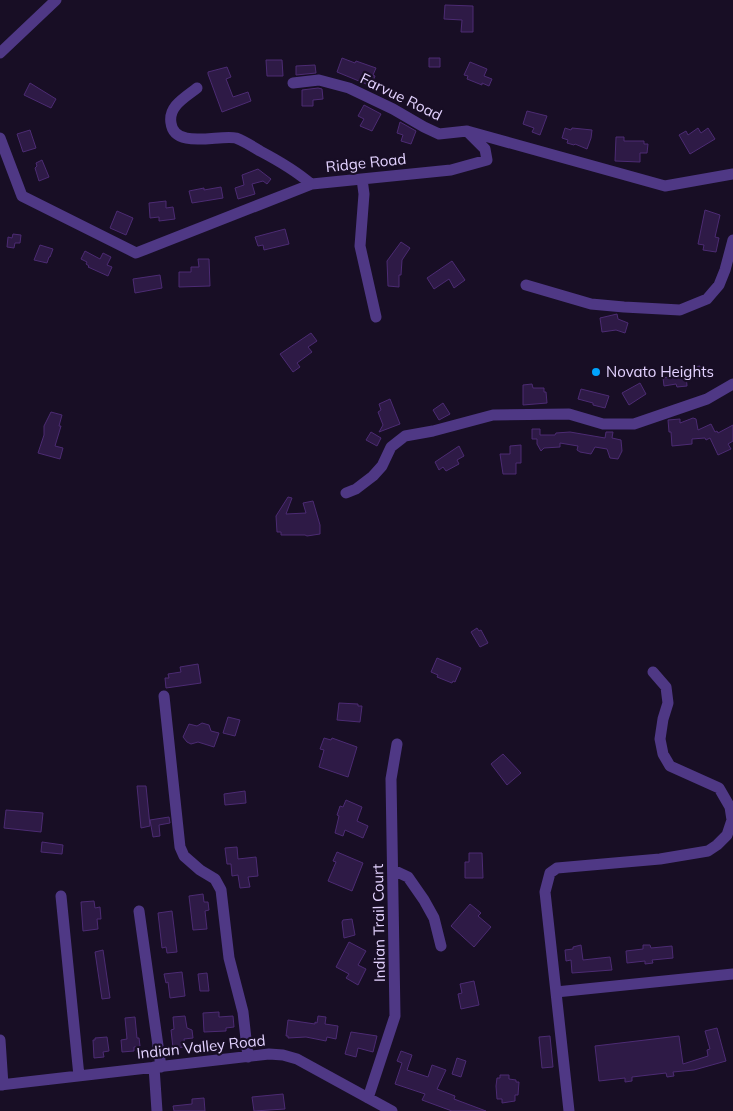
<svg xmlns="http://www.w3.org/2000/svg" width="733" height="1111" font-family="Mulish,sans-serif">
<rect width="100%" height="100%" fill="#180e25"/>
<path fill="#2e1a46" stroke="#4c2b73" d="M445,5L473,6V32H461L462,20L444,19Z
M342,58L355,63L356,61L376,68L373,75L375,76L371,86L337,72Z
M429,58H440V67H429Z
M266,60H282L283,76H267Z
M470,62L487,69L484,76L492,79L489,86L482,83V85L467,79L468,76L464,75Z
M315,65L316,73L296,75V66Z
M227,67L231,77L226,79L233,97L248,92L251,101L222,112L208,74V72Z
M30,83L56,99L51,108L24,95Z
M318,88L322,89L323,99L313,100V106H302V90Z
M364,105L381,114L372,131L360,126L364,119L358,116Z
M527,111L547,116L540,135L532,132L534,128L523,124Z
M400,122L416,131L411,144L401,141L403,135L397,133Z
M565,128L571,130L572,128L592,130L591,138L587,149L575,144L574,145L567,143L568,140L562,138Z
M698,128L701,133L708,128L715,139L690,154L679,135L686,131L688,135Z
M30,130L36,148L23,152L17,134Z
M616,137H624V141H644V144H648L647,153H640V162L615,161Z
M42,160L49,177L39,181L35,168L37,166L36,163Z
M258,169L271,179L267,184L263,181L252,184L255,194L238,199L235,188L244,185L242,175Z
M221,187L223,198L192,203L189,191L204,188V190Z
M166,201V208L173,207L175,219L159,221V217L150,218L149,203Z
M705,210L720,215L715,237L719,238L716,252L703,250L704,245L698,244Z
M117,211L133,218L126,235L110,228Z
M285,229L289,244L264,250L263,245L258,246L255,237Z
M13,234L21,235L20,243H15L14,248L7,247L8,237L12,238Z
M401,242L410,248L402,260L401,275H399V287L388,286L387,261Z
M40,245L53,249L50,257H49L47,263L34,260Z
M85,251L100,259L103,253L111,257L107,265L112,267L108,276L88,267L89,266L86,264L87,262L81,259Z
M198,259H209L210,286L179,287V272H191V267H199Z
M452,261L465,280L454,288L449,279L434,289L427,278Z
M160,275L162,288L135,293L133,279Z
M617,314L618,319L628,323L625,333L616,330L602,332L600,318Z
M311,333L317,341L308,347L312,352L297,363L300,367L293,372L280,354Z
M700,366L701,378L689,379L688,368Z
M686,374L687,386L677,387L676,384L664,386L663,378Z
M640,383L646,394L629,405L622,393Z
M532,384L533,388H544V392H546L547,403L523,405V385Z
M581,389L609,396L605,408L593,405V403L578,399Z
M390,399L400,424L379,432L383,425L378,412L381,410L379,404Z
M443,403L450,414L439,420L433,410Z
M51,412L62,415L59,426H61L55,446L63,448L60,459L38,453L44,435V426Z
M693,418L696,419L698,430L711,424L715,432L717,431L718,433L733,425V441L728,444L731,449L718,455L710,438L706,440L705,438L692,439V444L672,446L671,432H669L668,420L680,419V423Z
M532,429H540V435H555L556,433L570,432L605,438L606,432H613L612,438L621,440L622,451L618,459L610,458L607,449L595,447L591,454L580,452L577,450L578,446L560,443V447L544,448L541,451L537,444V439H532Z
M371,432L381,438L377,446L366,440Z
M521,445V463H516V474H503L500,454H510V446Z
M459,446L464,456L457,460L459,464L446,471L443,467L439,470L435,462Z
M288,497L292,498L286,514L306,513L303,503L313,501L320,525V534L307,536L305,535H281V532H277L276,516Z
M477,628L479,631L481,630L488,643L480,647L471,632Z
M437,658L461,668L455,682L453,681L452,683L437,677L438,675L431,672Z
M198,664L201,683L166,688L165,678H169L168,674L181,672L180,667Z
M339,703L358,704V706H362L360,722L337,720Z
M228,717L240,720L235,736L223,733Z
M202,723L209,725L211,731L219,733L214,747L198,742L191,744L187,742L183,737L189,724L197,726Z
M324,738L331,740L332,738L357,747L348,777L319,767L324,750L320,749Z
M503,754L521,773L507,785L491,764Z
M137,786H146L150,826L141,828Z
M245,791L246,803L225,805L224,794Z
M346,800L362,807L357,821L368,826L363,838L345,830L343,836L335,833L339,816L337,815L340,806L343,807Z
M6,810L43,813L41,832L4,828Z
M169,817L170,823L159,825L160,836L153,837L150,820Z
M42,842L63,845L62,854L41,852Z
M237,847L238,859L256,857L258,876L248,877L250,887L240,888L238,875L232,876L231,864H227L225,848Z
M337,852L363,863L352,891L328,881L336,862L333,861Z
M469,853H482L483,878H465V862H469Z
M203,894L204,902H208L209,910L205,911L207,929L193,930L189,896Z
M94,901L95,908L100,907L101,919H97L98,929L83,931L81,902Z
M470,904L481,913L478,916L491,927L474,947L451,926Z
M172,911L177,952L167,953L166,947L162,948L158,913Z
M352,919L355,935L344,938L342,922L343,920Z
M349,942L366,951L358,965L366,969L358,985L346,978L349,974L336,967Z
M581,945L583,960L610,957L612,970L572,973L571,960L566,961L565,950L573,949V947Z
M643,945H650L651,948L672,946L673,958L652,960L653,963L645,964V961L627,963L626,951L643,949Z
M103,950L110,998L102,999L95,952Z
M182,972L185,996L170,998L168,982L166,983L164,974Z
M207,973L209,991H200L198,974Z
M474,981L479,1005L461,1009L458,994L462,993L460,984Z
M219,1012V1017L233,1016L234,1027L226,1028V1031L204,1032L203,1013Z
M185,1016L187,1028L192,1030L193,1038L184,1039L185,1047L173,1048L171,1030L174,1029L173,1017Z
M318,1016L326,1017L325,1024L338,1026L336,1039L327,1037L326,1041L306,1037L288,1038V1036H286L288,1020L315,1024V1022L317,1023Z
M135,1017L137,1038H139L140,1046L134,1047V1051L122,1052L121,1040L127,1039L125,1018Z
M717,1028L726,1061L694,1070L673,1072L674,1076L667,1077L666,1073L632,1077V1081L625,1082V1078L599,1081L595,1046L679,1036L683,1064L708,1056L707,1050L710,1049L705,1031Z
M351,1032L377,1036L373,1052L358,1048L356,1057L345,1054Z
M550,1036L553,1067L542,1068L539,1037Z
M107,1037L109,1051L103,1052L104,1057L94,1058L93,1040H95V1038Z
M401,1051L412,1055L407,1070L428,1077L432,1065L446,1070L437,1089L455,1096L454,1099L486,1111H452L422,1100L425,1094L395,1084L402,1063L397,1061Z
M457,1058L466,1061L461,1077L452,1074Z
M500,1075H509V1079L516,1080V1082H519L518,1095H515V1101L502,1103V1099H497L496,1086L497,1078H500Z
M283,1094L285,1109L254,1111L252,1097Z
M204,1098L205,1111H174L173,1106L192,1104V1099Z"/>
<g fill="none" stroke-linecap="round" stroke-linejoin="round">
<path stroke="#4f3885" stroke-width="11" d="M0,53L56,0
M293,83L319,80L349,88L393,109L424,127L439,134L467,131
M197,88C186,97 168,106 171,123C174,150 220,134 236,138C244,141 252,146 260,151C279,161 295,170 311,184
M0,138L22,196L136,253L312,184L451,170L487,160L485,149L467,131L665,186L733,174
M362,179L364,194L360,246L376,317
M526,285L591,304L624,307L680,310L707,299L719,285L725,270L733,240
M346,493L356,489L373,476L382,466L391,447L405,436L433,431L493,415L569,414L603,424H634L707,399L733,384
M164,696L180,847L184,856L200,870L215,879L221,890L229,958L243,1012L248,1057
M393,870L408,877L424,900L434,918L441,946
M61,896L79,1076
M139,911L161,1067
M556,992L733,974
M0,1040L3,1085
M154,1067L157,1111
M0,1085L269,1054L283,1055L297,1059L392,1111
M368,1098L395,1016L391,779L397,744
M569,1111L545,892L550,873L557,868L660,859L708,851L717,845L727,835L732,820L730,807L719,788L670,766L663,754L660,739L663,719L668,703L666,687L653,672"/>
</g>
<circle fill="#00a3fd" stroke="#180e25" stroke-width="2" cx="596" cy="372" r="5"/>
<g text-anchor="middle" stroke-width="4.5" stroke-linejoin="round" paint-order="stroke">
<g font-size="15" fill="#e3d2ff" stroke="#180e25">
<text transform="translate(401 97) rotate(26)" y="5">Farvue Road</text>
<text transform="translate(366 163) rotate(-6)" y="5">Ridge Road</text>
<text transform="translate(379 923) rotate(-91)" y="5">Indian Trail Court</text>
<text transform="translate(201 1047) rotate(-6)" y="5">Indian Valley Road</text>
</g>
<g font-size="15" fill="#e3d2ff" stroke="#180e25" text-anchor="start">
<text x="606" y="377">Novato Heights</text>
</g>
</g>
</svg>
